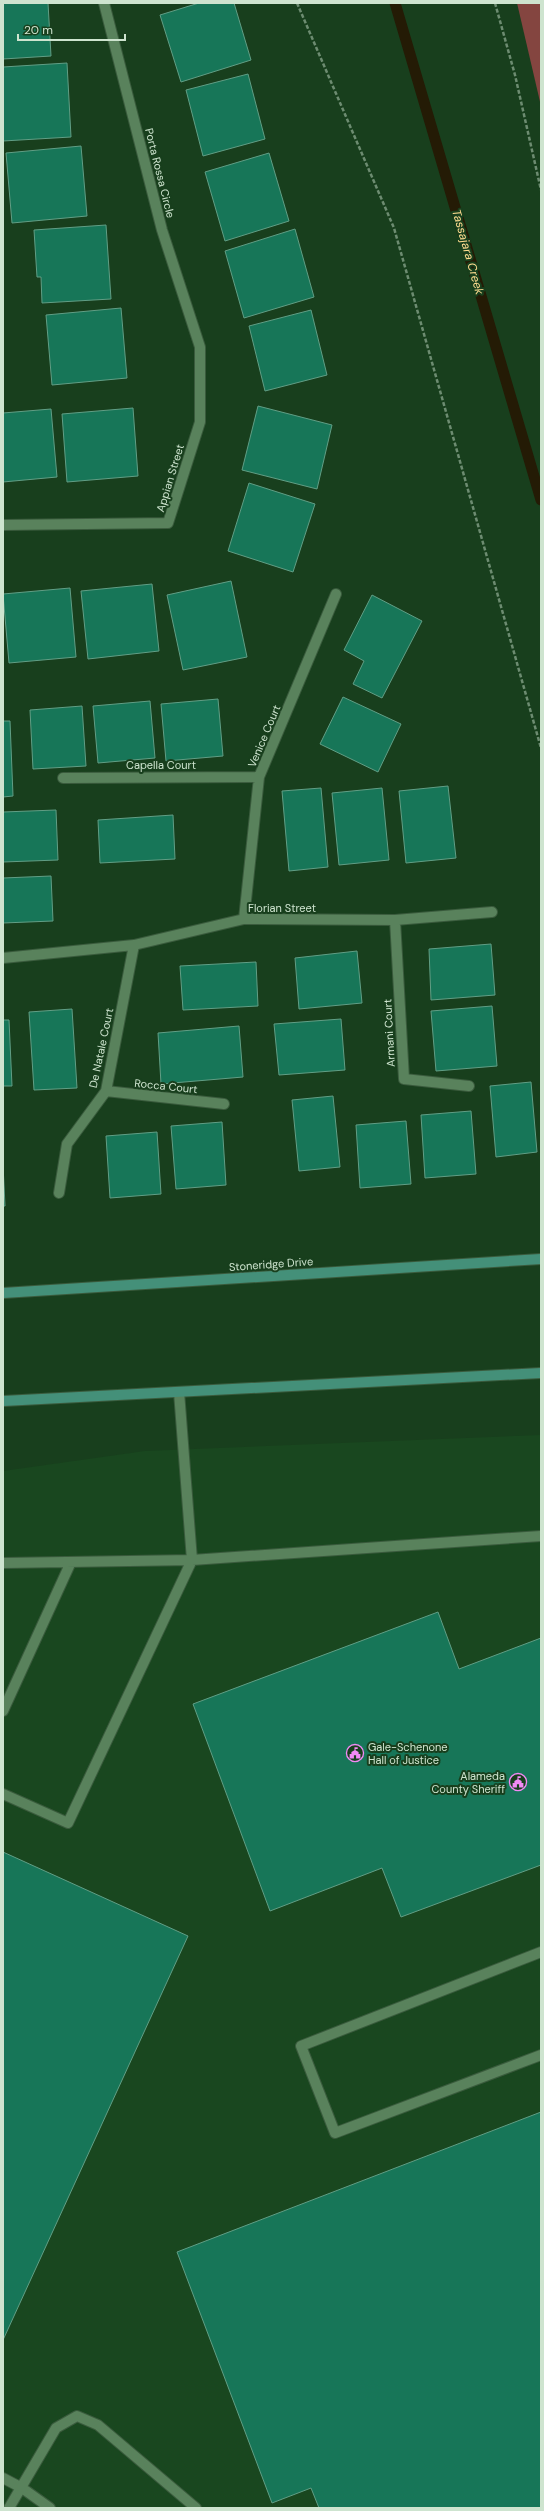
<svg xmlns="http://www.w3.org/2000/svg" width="544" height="2511" font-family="'DM Sans',sans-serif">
<rect width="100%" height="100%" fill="#183f1d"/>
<path fill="#19471f" d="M541,1435V2508H3V1471L145,1451Z"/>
<path fill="#844540" d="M517,3H541V106Z"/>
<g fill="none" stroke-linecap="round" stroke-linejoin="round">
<path stroke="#241b05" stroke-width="11" d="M395,3L541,500"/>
</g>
<path fill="#177658" stroke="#619e85" d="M3,3H48L51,56L3,59Z
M199,3H234L251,60L181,82L160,15Z
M67,63L71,137L3,141V67Z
M248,74L265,139L203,156L186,90Z
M81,146L87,216L12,223L6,153Z
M269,153L289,221L225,241L205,172Z
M106,225L111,299L42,303L41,277H37L34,230Z
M295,229L314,297L244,318L225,251Z
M121,308L127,378L52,385L46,315Z
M311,310L327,375L265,391L249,326Z
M258,406L332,425L317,489L242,470Z
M133,408L138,476L67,482L62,414Z
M51,409L57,477L3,482V413Z
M249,483L315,504L293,572L228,551Z
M231,581L247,657L183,670L167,595Z
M152,584L159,651L88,659L81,591Z
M70,588L76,657L9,663L3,594Z
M372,595L422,621L382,698L353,684L364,661L344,650Z
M343,697L401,724L378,772L320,744Z
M218,699L223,756L166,761L161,704Z
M150,701L155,758L98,763L93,706Z
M82,706L86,766L33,769L30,710Z
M3,721H10L13,796L3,797Z
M448,786L456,858L406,863L399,791Z
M321,788L328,867L289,871L282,791Z
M382,788L389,860L339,865L332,793Z
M56,810L58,860L3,862V812Z
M173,815L175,859L100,863L98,820Z
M51,876L53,921L3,923V878Z
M491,944L495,995L431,1000L429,949Z
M357,951L362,1003L299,1009L295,958Z
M256,962L258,1006L183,1010L180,966Z
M492,1006L497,1066L436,1071L431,1011Z
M72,1009L77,1088L34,1090L29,1012Z
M341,1019L345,1070L279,1075L274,1024Z
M3,1020H9L12,1086H3Z
M239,1026L243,1077L161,1084L158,1033Z
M531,1082L537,1152L496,1157L490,1086Z
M333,1096L340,1167L299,1171L292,1100Z
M471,1111L476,1174L425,1178L421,1115Z
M406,1121L411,1184L360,1188L356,1125Z
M222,1122L226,1185L176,1189L171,1126Z
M157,1132L161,1194L110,1198L106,1136Z
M3,1165L5,1206H3Z
M438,1612L459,1669L541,1638V1865L401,1917L382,1868L270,1911L193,1704Z
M3,1852L188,1936L3,2340Z
M541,2112V2508H319L311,2488L272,2503L177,2252Z"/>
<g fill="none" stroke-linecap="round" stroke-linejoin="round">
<g stroke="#3a5b3d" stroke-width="12">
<path id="service" d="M3,1563L192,1560L541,1536
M3,1711L71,1562
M3,1794L68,1823L192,1560L179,1392
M541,1952L301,2046L335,2133L541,2055
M3,2478L22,2488L50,2508
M9,2508L56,2428L77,2416L98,2425L196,2508"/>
</g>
<g stroke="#3a5b3d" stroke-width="12">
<path id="minor" d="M3,525L168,523L200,422V347L162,230L104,3
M63,778L259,777
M244,919L259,777L336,594
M395,920L404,1079L469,1086
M3,958L134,945L244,919L395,920L492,912
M106,1091L224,1104
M59,1193L67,1144L106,1091L134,945"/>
</g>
<g stroke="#3a5b3d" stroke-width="12">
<path id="secondary" d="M3,1293L541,1259
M3,1401L541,1373"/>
</g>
<path stroke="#6d8c71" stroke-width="2.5" stroke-dasharray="4 2" stroke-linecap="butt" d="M297,3L394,228L541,748
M495,3L515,75L541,190"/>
<use href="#service" stroke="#59825c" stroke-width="10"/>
<use href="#minor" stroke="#59825c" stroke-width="10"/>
<use href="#secondary" stroke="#449079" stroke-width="10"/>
</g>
<defs>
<g id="civic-ring" transform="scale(0.9)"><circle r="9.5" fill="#183f1d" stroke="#f18af4" stroke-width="1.5"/><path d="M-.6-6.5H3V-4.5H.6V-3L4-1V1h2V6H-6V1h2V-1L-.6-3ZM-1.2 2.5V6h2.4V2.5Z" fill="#f18af4"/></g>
</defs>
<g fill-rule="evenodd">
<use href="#civic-ring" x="355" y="1753"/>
<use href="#civic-ring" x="518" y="1782"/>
</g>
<g text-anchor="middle" stroke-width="4" stroke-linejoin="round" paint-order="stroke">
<g font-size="11" fill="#cee4cf" stroke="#183f1d">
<text transform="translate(160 173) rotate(76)" y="4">Porta Rossa Circle</text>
<text transform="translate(170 478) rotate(-73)" y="4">Appian Street</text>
<text transform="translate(264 736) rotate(-67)" y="4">Venice Court</text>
<text x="161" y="769">Capella Court</text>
<text x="282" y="912">Florian Street</text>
<text transform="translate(389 1033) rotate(-93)" y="4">Armani Court</text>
<text transform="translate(101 1048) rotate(-78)" y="4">De Natale Court</text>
<text transform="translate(166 1086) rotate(6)" y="4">Rocca Court</text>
<text transform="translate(271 1264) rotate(-4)" y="4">Stoneridge Drive</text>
</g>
<g font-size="11" fill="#cee4cf" stroke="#183f1d" text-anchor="start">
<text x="368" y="1751">Gale-Schenone<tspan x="368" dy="13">Hall of Justice</tspan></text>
<text x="505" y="1780" text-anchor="end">Alameda<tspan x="505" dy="13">County Sheriff</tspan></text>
</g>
<g font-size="12" font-style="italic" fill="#fddb8f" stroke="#183f1d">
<text transform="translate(468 252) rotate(74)" y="4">Tassajara Creek</text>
</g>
</g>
<rect width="544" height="2511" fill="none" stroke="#cee4cf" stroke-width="8"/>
<path d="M18 34v6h107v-6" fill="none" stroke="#cee4cf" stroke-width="2"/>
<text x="24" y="34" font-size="12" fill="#cee4cf" stroke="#183f1d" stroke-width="3" paint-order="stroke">20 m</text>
</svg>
